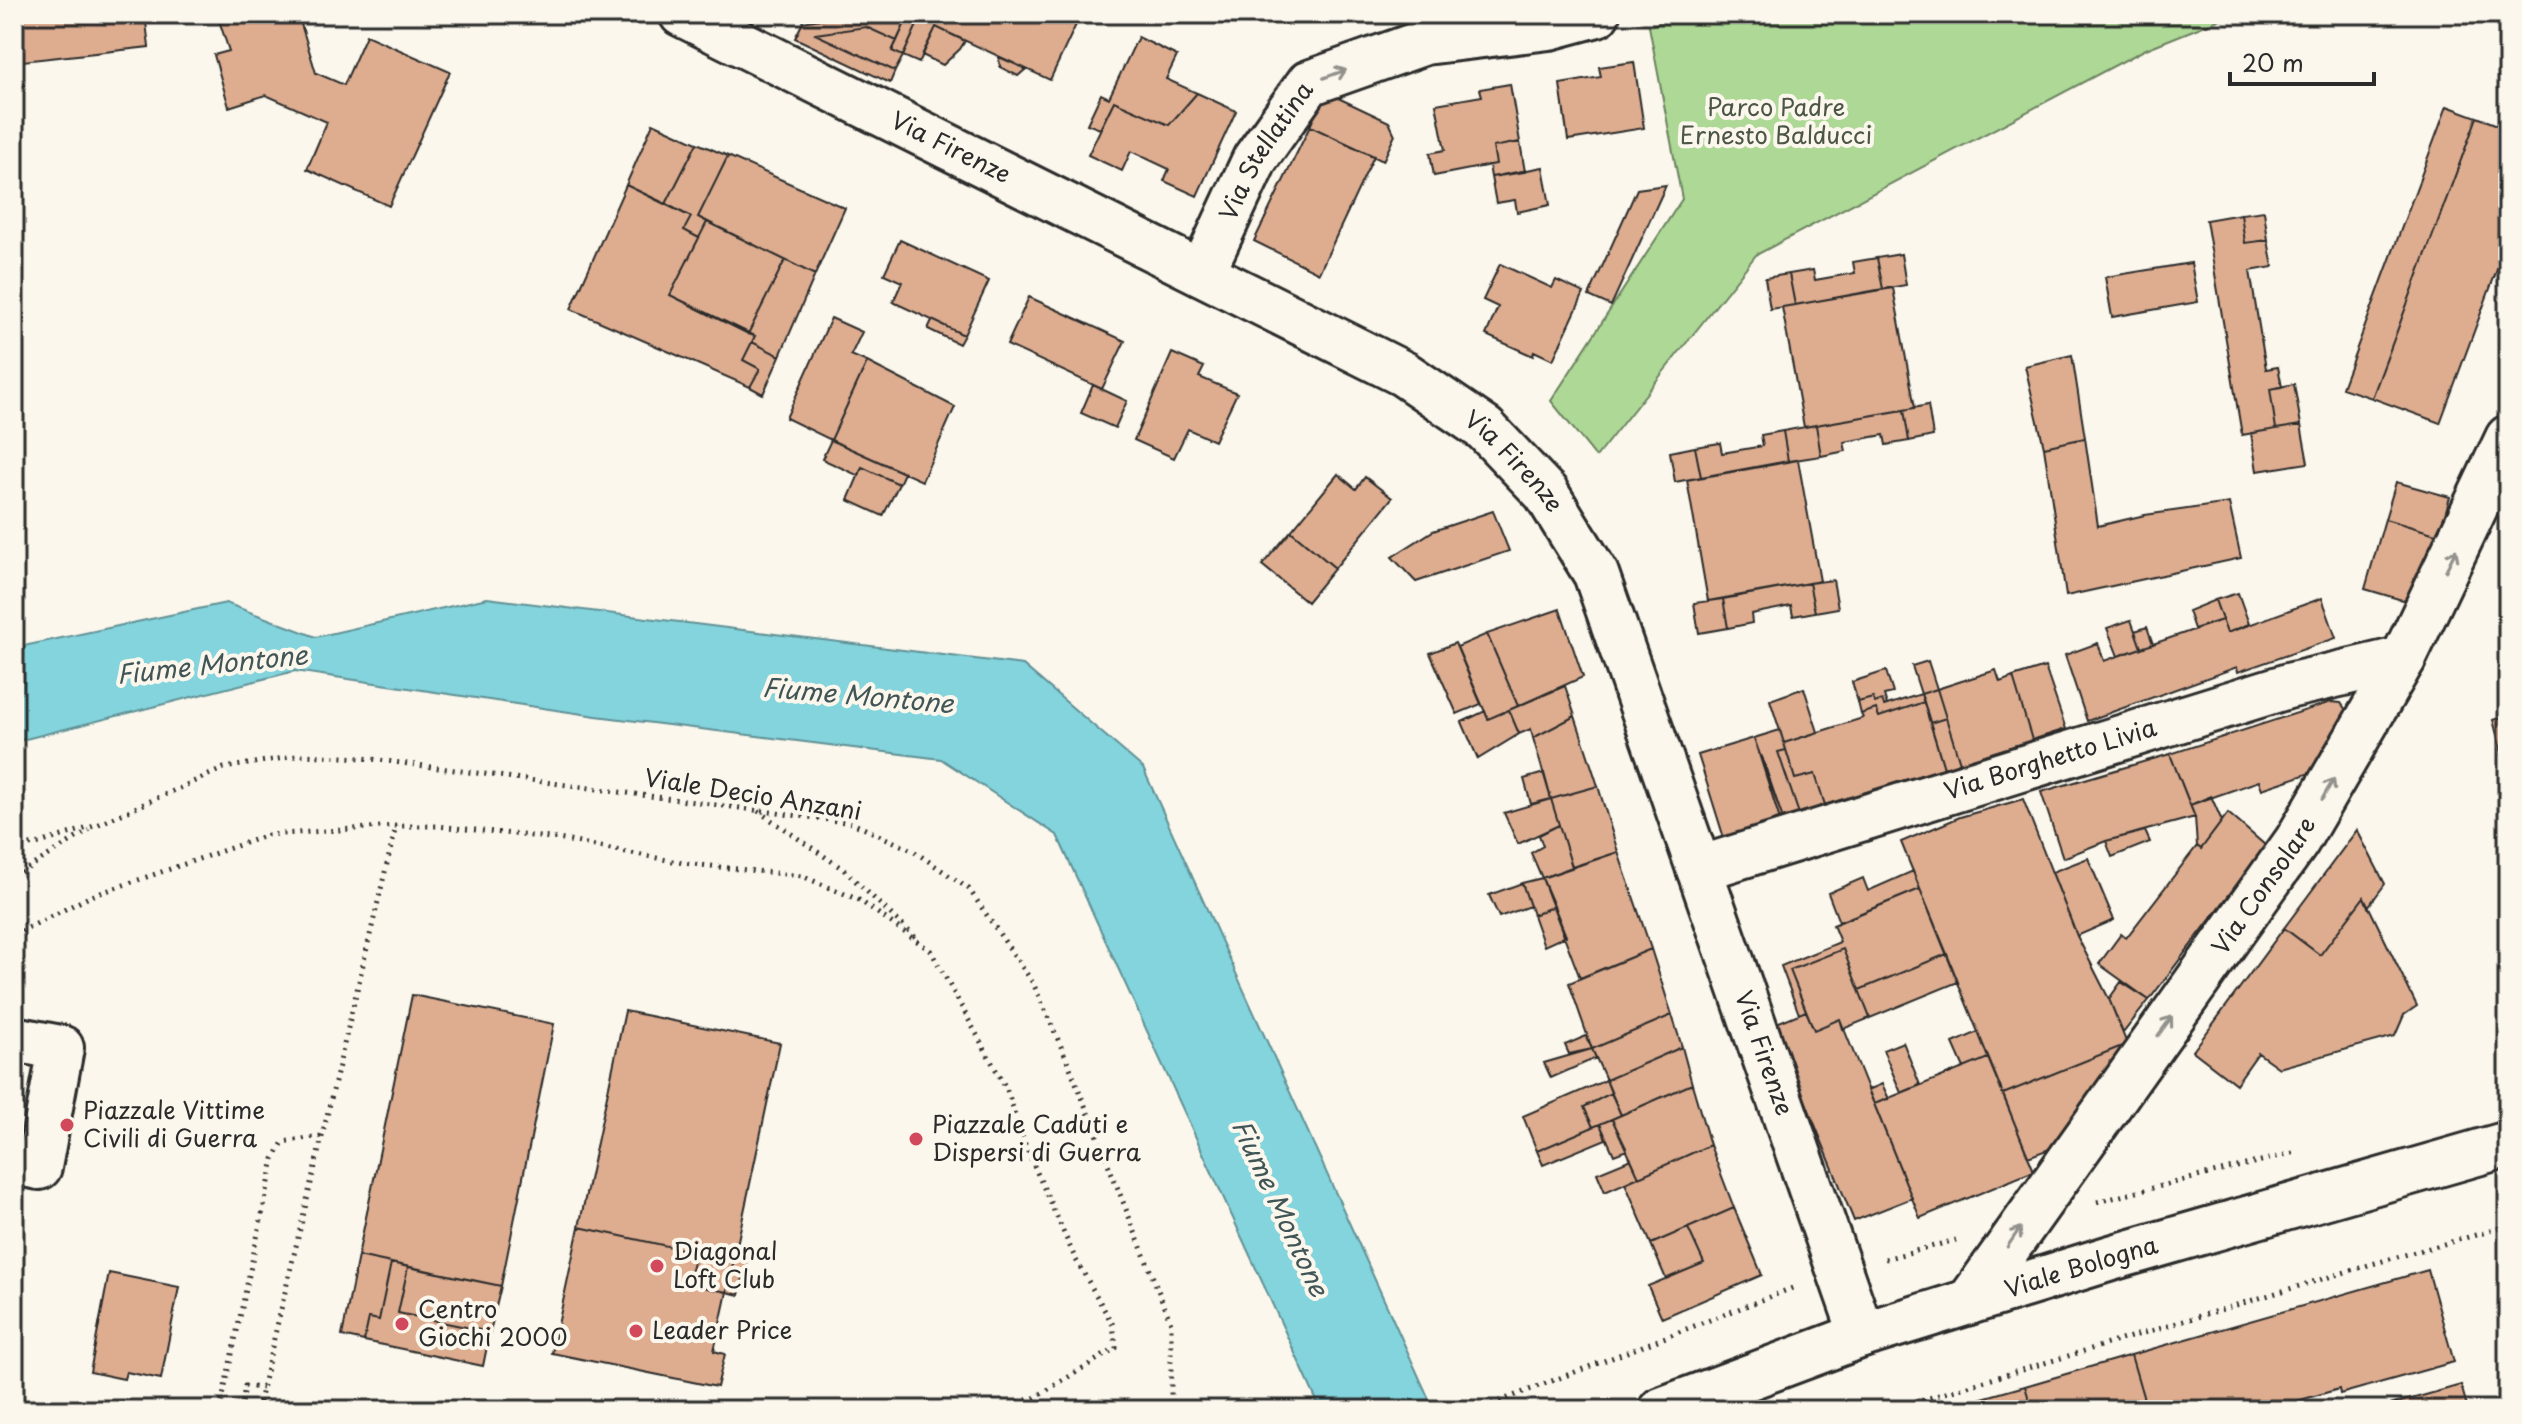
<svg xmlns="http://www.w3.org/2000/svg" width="2522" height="1424" font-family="'Playpen Sans',sans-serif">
<rect width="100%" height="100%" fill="#fbf7ec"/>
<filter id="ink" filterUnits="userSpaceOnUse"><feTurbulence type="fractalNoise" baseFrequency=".0125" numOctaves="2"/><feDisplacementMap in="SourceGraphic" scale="16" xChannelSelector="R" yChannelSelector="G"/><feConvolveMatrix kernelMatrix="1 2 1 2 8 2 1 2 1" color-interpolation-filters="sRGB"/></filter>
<g filter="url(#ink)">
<path fill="#add896" stroke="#6c8260" stroke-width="2" d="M1694,14H2233L2146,49L1756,255L1596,457L1551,401L1682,199L1649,26Z"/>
<path fill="#83d4dc" stroke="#609095" stroke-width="2" d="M487,598L1023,665L1143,768L1434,1410H1321L1057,835L941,759L596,716L295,671L14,742V648L226,603L316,637Z"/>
<path fill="#dead90" stroke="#2b2b2b" stroke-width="2" d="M14,14H145L149,47L14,62Z
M217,14H298L316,73L344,85L366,35L450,72L389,206L307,169L327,122L266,95L229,107L214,55L229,51Z
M849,14H909L897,41L866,27L815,34L895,71L890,83L795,38L803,22Z
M909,14H922L903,56L892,51Z
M922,14H938L947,19L950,14H1081L1050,80L936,27L919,63L903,56Z
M866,27L897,41L892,51L903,56L895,71L815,34Z
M936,27L965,41L960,49L943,65L922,55Z
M1138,37L1177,56L1166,79L1197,93L1169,125L1114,101L1100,129L1087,124L1101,94L1109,98Z
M999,57L1026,69L1018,76L1000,67Z
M1634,62L1644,128L1568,140L1560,84L1601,77L1599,67Z
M1510,84L1520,142L1493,147L1496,164L1434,176L1430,153L1445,150L1436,104L1482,96L1480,89Z
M1197,93L1236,111L1197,196L1164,181L1169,169L1131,151L1122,171L1088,155L1114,101L1169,125Z
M1334,96L1389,122L1395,135L1383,161L1310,126L1323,98Z
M2447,106L2477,117L2372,398L2342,388Z
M2477,117L2508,129V240L2440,423L2372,398Z
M653,123L697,143L666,204L626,185Z
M1310,126L1374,156L1319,273L1254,241Z
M1520,142L1525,172L1491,177L1489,165L1496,164L1493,147Z
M697,143L728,156L698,217L707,222L699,238L684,230L691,217L666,204Z
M728,156L845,208L815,275L698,217Z
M1543,167L1550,205L1517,212L1515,200L1496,203L1491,177Z
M626,185L691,217L684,230L699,238L670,295L755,336L743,360L760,369L750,387L571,309Z
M1666,185L1611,306L1589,296L1637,189Z
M2264,211L2268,240L2245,243L2241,214Z
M2241,214L2245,243L2268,240L2273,267L2250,271L2266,369L2278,367L2282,387L2270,389L2276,429L2242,435L2206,220Z
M707,222L785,260L748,334L670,295Z
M900,240L989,281L964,335L893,302L902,282L884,274Z
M1901,254L1906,285L1883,289L1877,258Z
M1877,258L1883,289L1795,305L1789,274L1813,270L1815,280L1855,273L1853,262Z
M785,260L815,275L780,356L752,342L755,336L748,334Z
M2191,263L2198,302L2112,317L2105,277Z
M1500,264L1552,288L1556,280L1584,293L1553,360L1534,351L1533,356L1486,335L1498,307L1483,300Z
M1789,274L1795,305L1770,309L1765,278Z
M1893,288L1915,408L1804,427L1782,307Z
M1029,297L1125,341L1102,389L1007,345Z
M831,318L862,332L851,355L867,362L831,440L786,418Z
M932,320L964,335L959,344L928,329Z
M752,342L780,356L763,394L750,387L760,369L743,360Z
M1172,353L1204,367L1199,377L1237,393L1214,441L1188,429L1174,458L1134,440Z
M2072,355L2085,438L2044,447L2025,366Z
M867,362L955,407L922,481L831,440Z
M2294,384L2301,425L2276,429L2270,389Z
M1093,385L1127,401L1115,428L1081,413Z
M1928,405L1933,436L1909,441L1904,410Z
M1904,410L1909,441L1886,445L1884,435L1844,442L1846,451L1821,456L1816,425Z
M1816,425L1821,456L1788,461L1783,431Z
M2301,425L2308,463L2257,471L2251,433Z
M1783,431L1788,461L1701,477L1695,447L1720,443L1722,453L1763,446L1761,435Z
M2085,438L2098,526L2145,515L2229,503L2241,558L2066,596L2044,447Z
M831,440L904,473L899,484L862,467L859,476L822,459Z
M1695,447L1701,477L1675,482L1670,452Z
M1798,460L1820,581L1708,601L1687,480Z
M862,467L899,484L883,516L848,500Z
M1338,474L1356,489L1365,477L1392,498L1335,568L1291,531Z
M2396,482L2450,497L2439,535L2385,519Z
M1493,511L1509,551L1416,582L1392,557L1433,531Z
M2385,519L2439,535L2419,605L2365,589Z
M1291,531L1335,568L1307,602L1262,565Z
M1833,580L1838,608L1815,612L1809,583Z
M1809,583L1815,612L1793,616L1791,606L1751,614L1752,623L1728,628L1723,599Z
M2238,593L2249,624L2227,633L2215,600Z
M2322,598L2336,638L2238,672L2237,667L2087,721L2065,655L2098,643L2104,661L2222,620L2227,633Z
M1723,599L1728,628L1699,633L1694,603Z
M2215,600L2222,620L2194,629L2188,611Z
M1560,609L1583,677L1518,706L1487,634Z
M2131,620L2141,648L2118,656L2107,628Z
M2147,627L2153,644L2141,648L2135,631Z
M1487,634L1518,706L1488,719L1457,647Z
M1455,643L1481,704L1457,714L1430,653Z
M1928,661L1937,689L1921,694L1912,666Z
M2045,667L2066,729L2032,740L2013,677Z
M1996,670L2000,682L2013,677L2032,740L1960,763L1937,689Z
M1886,671L1893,693L1884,695L1887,705L1884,706L1882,700L1875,703L1873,698L1858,702L1852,682Z
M1565,686L1575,716L1533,738L1531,729L1519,734L1509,710Z
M1804,688L1818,732L1784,743L1770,700Z
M1937,689L1946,718L1930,723L1921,694Z
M1921,694L1924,702L1879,717L1876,709L1861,714L1858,702L1873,698L1875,703L1882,700L1884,706Z
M1924,702L1944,768L1825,805L1815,774L1795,779L1784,743L1863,718L1861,714L1876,709L1879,717Z
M2331,702L2341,703L2348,713L2313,772L2262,789L2259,781L2190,805L2170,754Z
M1509,710L1519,734L1478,759L1462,722L1485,711L1488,719Z
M2508,715V768L2506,769L2493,720Z
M1575,716L1598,786L1551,799L1533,738Z
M1946,718L1960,763L1944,768L1930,723Z
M1780,730L1786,750L1778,752L1799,814L1783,819L1754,738Z
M1754,738L1780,820L1724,838L1698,755Z
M1786,750L1795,779L1815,774L1825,805L1799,814L1778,752Z
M2170,754L2195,817L2106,841L2063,858L2041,792Z
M1760,757H1762L1783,819L1780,820Z
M1544,773L1551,799L1531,804L1524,779Z
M1598,786L1618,852L1572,867L1551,799Z
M2211,796L2222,821L2201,849L2197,846L2195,817L2190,805Z
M1551,799L1559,825L1518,844L1504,813Z
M2023,799L2077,936L2109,999L2127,1044L2003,1094L1901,842L1960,817Z
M2228,813L2266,846L2149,1000L2099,964L2121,934L2126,938L2197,846L2201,849Z
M1559,825L1572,867L1542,878L1531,853L1543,846L1539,835Z
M2357,830L2385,884L2368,907L2364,897L2320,955L2284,928Z
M2145,831L2150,842L2112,857L2106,841Z
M1618,852L1651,949L1580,978L1542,878Z
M2088,858L2114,920L2077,936L2052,872Z
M1913,871L1920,889L1839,922L1828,893L1863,878L1868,891Z
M1542,878L1554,906L1533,915L1522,883Z
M1522,883L1530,906L1499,917L1489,895Z
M1920,889L1947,954L1859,990L1843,949L1790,970L1806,1011L1799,1014L1781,966L1840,942L1833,925Z
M2364,897L2417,1006L2404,1015L2395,1036L2279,1068L2258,1053L2236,1084L2193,1051L2284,928L2320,955Z
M1554,906L1566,936L1544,946L1533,915Z
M1651,949L1672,1015L1592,1049L1569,983Z
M1843,949L1870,1018L1843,1029L1840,1019L1814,1030L1790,970Z
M1947,954L1958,982L1870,1018L1859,990Z
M2121,982L2149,1000L2123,1033L2109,999Z
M412,995L554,1024L501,1286L358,1256Z
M625,1011L780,1043L727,1292L688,1284L695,1252L579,1227Z
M1806,1011L1814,1030L1840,1019L1912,1198L1854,1221L1774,1024Z
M1672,1015L1682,1047L1606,1080L1592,1049Z
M1978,1032L1988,1058L1964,1068L1953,1043Z
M1586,1036L1592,1049L1569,1054L1565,1045Z
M1903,1042L1920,1085L1901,1093L1883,1050Z
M2127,1044L2071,1141L2028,1157L2003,1094Z
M1682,1047L1692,1084L1621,1115L1606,1080Z
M1592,1049L1596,1058L1551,1078L1544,1063Z
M1988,1058L2034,1171L1920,1218L1874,1104Z
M1606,1080L1611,1093L1584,1107L1593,1127L1537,1151L1523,1116Z
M1692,1084L1710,1145L1639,1177L1612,1119Z
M1882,1084L1889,1099L1874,1104L1868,1090Z
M1611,1093L1621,1115L1593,1127L1584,1107Z
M1612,1119L1627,1150L1614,1155L1600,1124Z
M1600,1124L1606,1139L1543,1165L1537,1151Z
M1710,1145L1734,1208L1651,1244L1625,1183Z
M1631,1159L1639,1177L1605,1192L1597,1173Z
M1734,1208L1762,1275L1662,1318L1648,1286L1704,1263L1688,1228Z
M579,1227L695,1252L688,1284L727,1292L714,1351L725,1354L717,1387L552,1353Z
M1688,1228L1704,1263L1666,1279L1651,1244Z
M358,1256L391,1263L379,1320L369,1318L364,1341L342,1336Z
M734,1259L747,1261L739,1295L727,1292Z
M391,1263L408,1267L398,1313L490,1332L483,1366L364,1341L369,1318L379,1320Z
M408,1267L501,1286L490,1332L398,1313Z
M2428,1270L2454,1362L2340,1394L2339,1389L2265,1410H2147L2131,1355Z
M109,1273L179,1287L161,1379L126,1372L124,1379L90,1372Z
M2131,1355L2147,1410H2105V1408L2032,1410L2025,1386Z
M2461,1385L2468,1410H2372Z
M2025,1386L2032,1410H1962L1961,1404Z"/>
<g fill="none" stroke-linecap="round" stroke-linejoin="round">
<g stroke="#2b2b2b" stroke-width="50">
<g id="minor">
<path id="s1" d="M1202,273L1255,159L1309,83L1425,42L1549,27L1597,14"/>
<path id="s2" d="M1699,869L2288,686L2403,659"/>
<path d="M14,1039L61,1048L39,1167L14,1162"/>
<path id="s3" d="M1969,1302L2297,841L2403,659L2508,438"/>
</g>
</g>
<g stroke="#2b2b2b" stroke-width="50">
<g id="major">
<path id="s4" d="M682,14L1404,374L1485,429L1546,493L1596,574L1862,1335"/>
<path id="s5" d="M1661,1410L1862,1335L2111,1258L2508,1144"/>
</g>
</g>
<path stroke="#2b2b2b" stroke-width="5" stroke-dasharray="2 6" stroke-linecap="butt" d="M758,811L843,869L915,937
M14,848L40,843L97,825L224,768L302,755L364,758L852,823L912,850L969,889L1033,983L1067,1060L1171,1323V1410
M14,877L89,830
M14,935L89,897L268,835L396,826H438L559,839L683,863L802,876L859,900L931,951L1007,1090L1027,1150L1075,1258L1113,1325L1116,1348L1034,1398L987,1410
M2097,1202L2297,1152
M1885,1259L1956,1240
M220,1410L274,1159L283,1142L321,1136
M241,1410L245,1386L262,1388
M257,1410L396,826
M1477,1410L1795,1287
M1875,1410L1919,1401L2372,1264L2508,1226"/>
<use href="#minor" stroke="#fbf7ec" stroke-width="44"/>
<use href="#major" stroke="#fbf7ec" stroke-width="44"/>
</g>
<defs><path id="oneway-shaft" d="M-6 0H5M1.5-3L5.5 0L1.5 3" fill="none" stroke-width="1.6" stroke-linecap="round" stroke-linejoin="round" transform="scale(2)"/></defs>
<g stroke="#93918c">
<use href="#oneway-shaft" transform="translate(1335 74) rotate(-20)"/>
<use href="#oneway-shaft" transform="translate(2451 560) rotate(-64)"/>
<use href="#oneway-shaft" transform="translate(2328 789) rotate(-60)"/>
<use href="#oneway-shaft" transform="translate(2165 1026) rotate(-54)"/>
<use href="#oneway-shaft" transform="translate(2014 1237) rotate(-56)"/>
</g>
</g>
<g fill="#d1495b" stroke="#fbf7ec" stroke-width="3">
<circle cx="67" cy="1125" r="8"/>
<circle cx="916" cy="1139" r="8"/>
<circle cx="657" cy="1266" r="8"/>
<circle cx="402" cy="1324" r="8"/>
<circle cx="636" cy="1331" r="8"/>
</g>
<g text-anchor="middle" stroke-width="8" stroke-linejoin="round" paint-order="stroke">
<g font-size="24" fill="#4c5646" stroke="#fbf7ec">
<text x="1776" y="116">Parco Padre<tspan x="1776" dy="28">Ernesto Balducci</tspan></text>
</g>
<g font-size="24" fill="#2b2b2b" stroke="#fbf7ec">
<text dy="8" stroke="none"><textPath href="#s4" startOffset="300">Via Firenze</textPath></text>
<text dy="8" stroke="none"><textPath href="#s1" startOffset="138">Via Stellatina</textPath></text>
<text dy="8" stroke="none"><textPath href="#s4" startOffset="948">Via Firenze</textPath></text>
<text dy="8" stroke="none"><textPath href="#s2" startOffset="368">Via Borghetto Livia</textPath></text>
<text transform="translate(753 795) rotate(9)" y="8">Viale Decio Anzani</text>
<text dy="8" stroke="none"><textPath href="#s3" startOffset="510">Via Consolare</textPath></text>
<text dy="8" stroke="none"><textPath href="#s4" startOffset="1596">Via Firenze</textPath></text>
<text dy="8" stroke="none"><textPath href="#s5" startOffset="444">Viale Bologna</textPath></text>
</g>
<g font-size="24" fill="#2b2b2b" stroke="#fbf7ec" text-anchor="start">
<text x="83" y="1119">Piazzale Vittime<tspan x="83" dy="28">Civili di Guerra</tspan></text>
<text x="932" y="1133">Piazzale Caduti e<tspan x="932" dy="28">Dispersi di Guerra</tspan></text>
<text x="673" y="1260">Diagonal<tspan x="673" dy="28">Loft Club</tspan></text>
<text x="418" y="1318">Centro<tspan x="418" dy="28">Giochi 2000</tspan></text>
<text x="652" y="1339">Leader Price</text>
</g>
<g font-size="26" font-style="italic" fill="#415557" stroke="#fbf7ec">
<text transform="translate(212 665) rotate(-6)" y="9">Fiume Montone</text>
<text transform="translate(858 696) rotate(5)" y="9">Fiume Montone</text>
<text transform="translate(1280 1208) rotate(65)" y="9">Fiume Montone</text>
</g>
</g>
<rect width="2522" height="1424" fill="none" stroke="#fbf7ec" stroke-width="48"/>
<rect x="24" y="24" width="2474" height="1376" fill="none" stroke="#2b2b2b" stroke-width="3" filter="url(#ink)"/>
<path d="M2230 72v12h144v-12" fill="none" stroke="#2b2b2b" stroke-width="4"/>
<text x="2242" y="72" font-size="24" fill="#2b2b2b" stroke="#fbf7ec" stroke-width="6" paint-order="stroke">20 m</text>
</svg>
